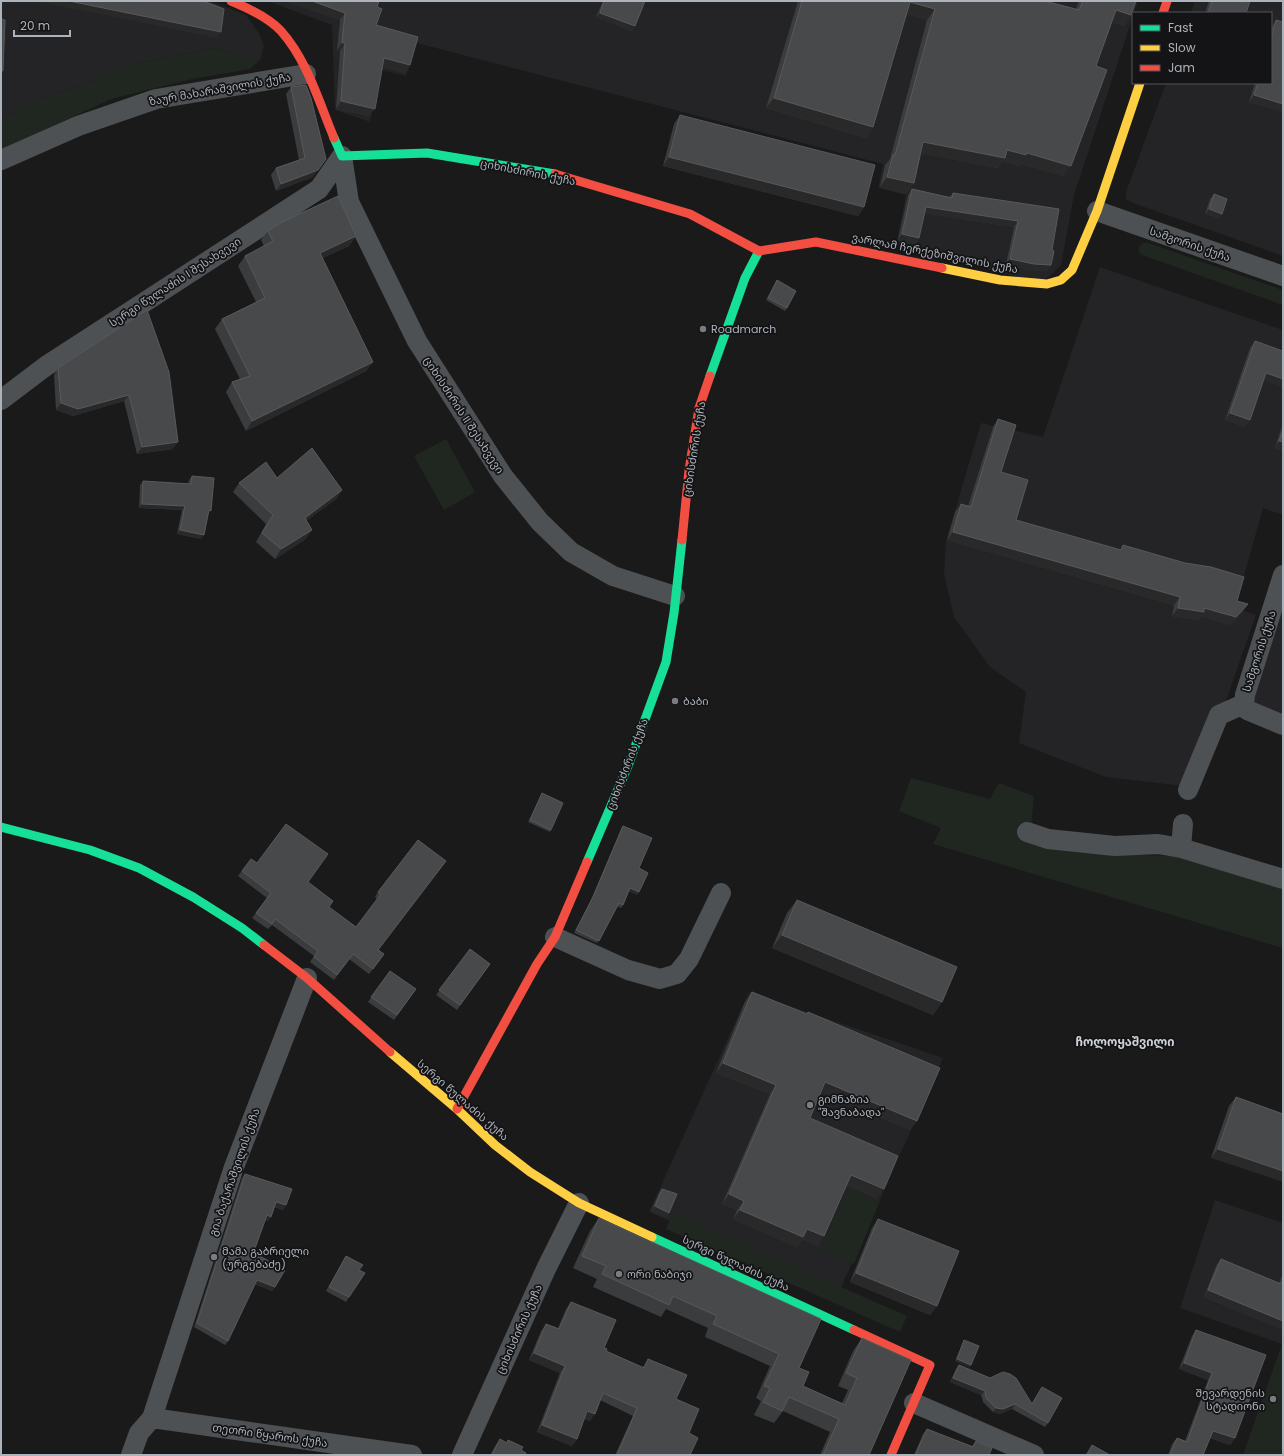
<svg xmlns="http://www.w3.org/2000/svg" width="1284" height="1456" font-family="Poppins,'Noto Sans Georgian',sans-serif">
<rect width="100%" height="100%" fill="#1a1a1a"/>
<path fill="#242426" d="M1,1H210L246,15L260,35L264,46L260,60L214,48L144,62L31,103L1,120Z
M267,1H1138L1074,195L1061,265L1049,277L1037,282L896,244L906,195L878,188L883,164L417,43L406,76L381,70L370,122L335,110L332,25Z
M1195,1H1283V256L1133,203L1126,199V192L1166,83H1271V13H1191Z
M1100,267L1283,330V515L1263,508L1235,608L1256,615L1226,701L1184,786L1106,777L1019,743L1026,692L990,667L954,617L944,574L946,541L981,423L1043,437Z
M1283,608V721L1251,705Z
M749,992L943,1058L839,1292L649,1212Z
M1215,1200L1283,1223L1282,1344L1180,1308Z"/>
<path fill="#202720" d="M214,48L260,60L250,69L192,79L111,99L1,150V120L31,103L144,62Z
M1143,243H1148L1283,290V305L1142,255L1139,252V247Z
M446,439L475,492L444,510L414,456Z
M911,778L990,799L999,783L1034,796L1030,837L1120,854L1173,856L1283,888V948L933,844L941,828L899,811Z
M848,1188L880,1201L854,1264L822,1250Z
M673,1213L907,1316L900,1332L666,1229Z
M1283,1340V1455H1243L1282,1344Z"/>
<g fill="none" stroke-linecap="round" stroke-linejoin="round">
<path stroke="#4e5153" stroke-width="20" d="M342,156L349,202L417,341L503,476L540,522L571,552L613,576L675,596
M1,160L78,126L156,99L306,74
M1097,211L1283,276
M1,400L46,366L319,189L342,156
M1283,575L1245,695L1244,704L1247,710L1283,725
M1188,790L1219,715L1244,704
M1027,832L1048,839L1115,846L1158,844L1181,848L1283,879
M1181,848L1183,824
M555,937L628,970L660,979L677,974L689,959L721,893
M914,1403L1034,1455
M152,1418L412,1455
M131,1455L139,1433L152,1418L234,1167L307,978
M462,1455L546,1269L579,1203"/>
<path stroke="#16e098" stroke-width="9" d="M334,138L342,156L427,153L555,174
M710,376L745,278L759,251
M1,827L90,850L139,868L193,897L242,928L264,945
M587,862L628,766L666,662L674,613L682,540
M652,1237L854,1330"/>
<path stroke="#ffcf43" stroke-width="9" d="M942,268L1000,280L1047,284L1061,280L1072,270L1097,211L1140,83
M390,1052L457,1109L495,1145L530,1172L579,1203L652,1237"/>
<path stroke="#f24e42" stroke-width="9" d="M231,1C248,8 268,17 281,31C307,60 319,102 334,138
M1163,13L1167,1
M555,174L690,214L759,251
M759,251L816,242L942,268
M682,540L689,470L699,408L710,376
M264,945L307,978L390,1052
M457,1109L537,964L555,937L587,862
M854,1330L930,1365L891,1455"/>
</g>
<path fill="#3b3c3d" d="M285,1L377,7L376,25L410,65L405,73L383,67L369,116L336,109L340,51L337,50L340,20Z
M603,1H645L635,26L632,31L596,17Z
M798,1H1045L1076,9L1079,1H1136L1131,15L1124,26L1112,22L1096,66L1064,176L1020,164L1019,166L1002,161L998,168L921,153L914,183L906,194L880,187L885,165L890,159L927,20L907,14L866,138L766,108Z
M1209,1H1250L1246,13H1205Z
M1276,20L1282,111L1249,102L1255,83H1271V28Z
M291,87L313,177L276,191L271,175L276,168L299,160L286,94Z
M680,115L864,207L858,216L663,166L674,124Z
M912,189L949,197L953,193L1059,209L1052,250L1051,265L1047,271L1030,270L1006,264L1014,227L924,213L919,238L915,244L898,240L908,195Z
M1214,194L1222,214L1219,218L1205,214L1210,199Z
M268,231L356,236L349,246L322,258L373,362L366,371L246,431L226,392L232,382L240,379L215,329L222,319L256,302L238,266L245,256L264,246L261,240Z
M777,280L787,308L785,311L766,300Z
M147,310L173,449L137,454L124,401L73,416L56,410L54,375L58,368Z
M1255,341L1263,381L1250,420L1245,427L1225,420L1250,348Z
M998,419L1001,472L1016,520L1120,550L1123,545L1237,601L1248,604L1242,613L1230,625L1201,616L1198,620L1172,616L1174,605L947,540L955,512L961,504L968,506L993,427Z
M1283,423V451L1275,448Z
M192,476L208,514L201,539L177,534L182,510L139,508L140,485L143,481L188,484L189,480Z
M277,478L342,490L336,499L306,521V539L275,559L256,542L266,524L233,492L239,483Z
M542,793L551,830L550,832L528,822Z
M623,826L639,868V892L637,895L628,891L623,905L621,908L617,906L597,943L574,933L591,900L621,829Z
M418,840L379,950L384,954L369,974L349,959L334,980L310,962L314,956L272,925L268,929L252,918L267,898L238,876L251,859L257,863L308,882L329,908L356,927L377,899L375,897L378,892Z
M797,900L942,1002L933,1015L772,948L787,913Z
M470,949L490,964L457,1010L436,995Z
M390,971L416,989L394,1020L368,1002Z
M752,992L806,1014L808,1012L917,1121L910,1130L821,1092L810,1118L877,1199L846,1185L818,1246L802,1239L797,1247L733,1219L737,1210L722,1204L770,1094L716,1073L745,1002Z
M1236,1097L1283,1114L1211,1158L1229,1106Z
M245,1174L286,1205L283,1210L274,1207L271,1217L268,1221L265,1220L254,1251L275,1287L272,1291L255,1284L228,1341L225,1345L194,1327L242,1178Z
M662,1189L669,1213L666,1217L651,1211L659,1193Z
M599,1218L799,1368L803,1386L842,1403L848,1390L838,1386L853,1351L862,1338L869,1455H820L830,1432L783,1411L774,1423L754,1415L761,1401L756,1398L770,1366L705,1337L708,1328L666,1309L661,1317L593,1287L597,1279L573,1268L590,1231Z
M878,1219L937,1306L930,1315L850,1282L872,1228Z
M346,1256L359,1270L365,1273L346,1302L326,1291Z
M1221,1259L1279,1283L1283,1273V1327L1282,1329L1204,1297L1216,1266Z
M571,1302L606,1351L643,1367L648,1359L676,1399L689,1433L690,1455H615L633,1416L600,1400L590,1421L584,1419L577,1439L572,1446L537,1432L560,1373L529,1360L541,1331L546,1324L558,1328L566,1309Z
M1196,1330L1235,1438L1230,1445L1210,1438L1203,1455H1168L1172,1444L1177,1438L1185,1441L1208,1380L1179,1369L1192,1336Z
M964,1340L971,1365L969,1367L955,1361L963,1342Z
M959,1365L1032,1403L1042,1387L1048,1423L1045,1427L1012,1409L1000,1414L993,1412L983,1402L981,1395L950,1382L956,1369Z
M927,1429L972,1446L976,1441L989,1455H914L923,1434Z
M500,1439L506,1443L508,1440L525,1455H490L495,1446Z
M1092,1445L1110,1455H1085Z"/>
<path fill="#29292a" d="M36,1H69L221,32L217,38Z
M285,1H312L345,13L340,20Z
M910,2L935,9L927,20L903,13Z
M1116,10L1131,15L1124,26L1109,21Z
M600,13L635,26L632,31L596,17Z
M342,43H345L340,51L337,50Z
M384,58L410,65L405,73L379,66Z
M1254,95L1283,104V110L1282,111L1249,102Z
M774,98L873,127L866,138L766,108Z
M341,101L375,109L369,116L336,109Z
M923,142L1007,150L1027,153L1071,166L1064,176L1020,164L1019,166L1002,161L998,168L916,152Z
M669,157L864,207L858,216L663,166Z
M318,170L313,177L276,191L281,184Z
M887,177L914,183L906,194L880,187Z
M926,207L1018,221L1014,227L922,213Z
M1209,209L1222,214L1219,218L1205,214Z
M902,234L919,238L915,244L898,240Z
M356,236L349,246L313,263L320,253Z
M1010,259L1051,265L1047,271L1030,270L1006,264Z
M373,362L366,371L246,431L252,421Z
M1266,373L1283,379V387L1261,380Z
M129,395L124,401L73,416L56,410L61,403Z
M1230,413L1250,420L1245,427L1225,420Z
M1279,441L1283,442V451L1275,448Z
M178,442L173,449L137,454L142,447Z
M342,490L336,499L298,527L305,518Z
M142,504L185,506L182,510L139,508Z
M180,530L204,535L201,539L177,534Z
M312,530L306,539L275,559L281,549Z
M953,532L1180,597L1174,605L947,540Z
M1248,604L1242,613L1230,625L1201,616L1198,620L1172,616L1178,608H1204Z
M630,888L639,892L637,895L628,891Z
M782,935L942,1002L933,1015L772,948Z
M723,1063L776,1085L770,1094L716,1073Z
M825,1082L917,1121L910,1130L819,1091Z
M1218,1149L1283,1171V1182L1211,1158Z
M851,1175L884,1189L877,1199L844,1185Z
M729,1194L744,1201L737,1210L722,1204Z
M276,1202L286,1205L283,1210L273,1206Z
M655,1206L669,1213L666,1217L651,1211Z
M740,1210L807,1229L824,1236L818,1246L802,1239L797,1247L733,1219Z
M267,1215L271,1217L268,1221L264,1220Z
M856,1273L937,1306L930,1315L850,1282Z
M257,1280L275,1287L272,1291L254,1284Z
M1208,1290L1283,1321V1327L1282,1329L1204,1297Z
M534,1353L565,1366L560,1373L529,1360Z
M957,1359L971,1365L969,1367L955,1361Z
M1184,1363L1212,1373L1208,1380L1179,1369Z
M953,1378L985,1391L981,1395L950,1382Z
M1015,1404L1012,1409L1000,1414L993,1412L996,1408Z
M587,1411L595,1414L590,1421L582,1418Z
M542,1425L577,1439L572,1446L537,1432Z
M1213,1431L1235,1438L1230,1445L1209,1437Z"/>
<path fill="#48494b" stroke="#57595c" d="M69,1H203L224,9L221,32Z
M312,1H379L377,7L382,9L376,25L418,37L410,65L384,58L375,109L341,101L345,43H342L345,13Z
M604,1H645L635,26L600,13Z
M802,1H1045L1079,10L1083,1H1136L1131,15L1116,10L1096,66L1107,70L1071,166L1027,153L1026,155L1007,150L1005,158L923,142L914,183L887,177L893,155H895L935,9L910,2L873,127L774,98Z
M1212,1H1250L1246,13H1208Z
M1,19L5,20L3,71H1Z
M1276,20L1283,22V104L1254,95L1258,83H1271V38Z
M306,85L311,98L326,159L318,170L281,184L276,168L305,158L291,87Z
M680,115L875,165L864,207L669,157Z
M912,189L952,198L953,193L1059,209L1052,250L1054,251L1051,265L1034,264L1010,259L1018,221L926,207L919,238L902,234Z
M1214,194L1227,199L1222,214L1209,209Z
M338,196L356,236L320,253L373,362L252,421L232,382L250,376L222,319L265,298L245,256L273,241L268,231L280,223Z
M777,280L796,291L787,308L768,298Z
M147,310L169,372L178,442L142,447L129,395L78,409L61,403L58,368Z
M1255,341L1283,351V379L1266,373L1250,420L1230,413Z
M998,419L1016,425L1001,472L1028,480L1016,520L1121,550L1123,545L1185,563L1211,567L1244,577L1237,601L1248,604L1236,617L1204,608V612L1178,608L1180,597L953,532L961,504L971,507Z
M1283,430V442L1279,441Z
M312,448L342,490L305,518L312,530L281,549L262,533L273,515L239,483L266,462L277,478Z
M192,476L214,478L211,511L209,510L204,535L180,530L185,506L142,504L143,481L191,484Z
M542,793L563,803L551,830L530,820Z
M286,824L328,854L308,882L333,901L329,907L356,927L381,894L378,892L418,840L446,861L378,950L384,954L373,969L353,954L337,975L314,957L318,951L275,919L272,924L256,913L271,893L242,871L251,859L257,863Z
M623,826L652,838L639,868L648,873L639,892L630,888L623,905L619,903L599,941L576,930L593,897Z
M797,900L957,967L942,1002L782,935Z
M470,949L490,964L460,1005L439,990Z
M390,971L416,989L397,1015L371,997Z
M752,992L807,1014L808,1012L940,1068L917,1121L825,1082L810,1118L898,1156L884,1189L851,1175L824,1236L807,1229L803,1237L740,1210L744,1201L729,1194L776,1085L723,1063Z
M1236,1097L1283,1114V1171L1218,1149Z
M245,1174L292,1189L286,1205L276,1202L271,1217L267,1215L254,1251L257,1252L256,1254L285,1270L275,1287L257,1280L228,1341L197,1323Z
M662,1189L677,1194L669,1213L655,1206Z
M599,1218L821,1319L799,1368L809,1372L803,1386L845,1405L857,1378L846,1373L862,1338L911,1360L869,1455H823L839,1419L789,1397L782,1411L763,1402L770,1388L764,1386L779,1354L713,1324L717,1316L673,1296L669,1305L602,1274L606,1266L582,1256Z
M878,1219L959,1251L937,1306L856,1273Z
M346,1256L363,1265L359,1270L365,1273L349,1297L329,1287Z
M1221,1259L1281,1284L1283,1280V1321L1208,1290Z
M571,1302L616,1320L604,1348L607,1349L606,1351L644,1368L648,1359L687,1375L676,1399L699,1409L689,1433L698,1438L690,1455H617L637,1408L603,1393L595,1414L587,1411L577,1439L542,1425L565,1366L534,1353L546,1324L559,1329Z
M1196,1330L1266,1355L1235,1438L1213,1431L1203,1455H1170L1177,1438L1187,1442L1212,1373L1184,1363Z
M964,1340L979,1346L971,1365L957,1359Z
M959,1365L990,1378L1003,1372L1010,1374L1016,1378L1032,1404L1042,1387L1062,1398L1048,1423L1015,1404L1003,1409L996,1408L986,1398L985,1391L953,1378Z
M927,1429L973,1447L976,1441L992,1448L989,1455H915Z
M500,1439L507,1443L508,1440L523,1447L521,1450L526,1453L525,1455H492Z
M1092,1445L1110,1455H1087Z"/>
<g fill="#797d83" stroke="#141416" stroke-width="1.5">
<circle cx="703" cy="329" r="4"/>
<circle cx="675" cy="701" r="4"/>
<circle cx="810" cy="1105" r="4"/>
<circle cx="214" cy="1257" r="4"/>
<circle cx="619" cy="1274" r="4"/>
<circle cx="1273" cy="1399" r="4"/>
</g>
<g text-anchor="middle" stroke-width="3.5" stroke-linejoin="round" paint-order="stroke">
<g font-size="11" fill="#acb3bb" stroke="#141416">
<text transform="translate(220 89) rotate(-10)" y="4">ზაურ მახარაშვილის ქუჩა</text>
<text transform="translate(528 172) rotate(11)" y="4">ციხისძირის ქუჩა</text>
<text transform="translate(1190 244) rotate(19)" y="4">სამგორის ქუჩა</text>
<text transform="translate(935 253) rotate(11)" y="4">ვარლამ ჩერქეზიშვილის ქუჩა</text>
<text transform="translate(175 282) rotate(-33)" y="4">სერგი წულაძის I შესახვევი</text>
<text transform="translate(464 415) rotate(57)" y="4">ციხისძირის II შესახვევი</text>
<text transform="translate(694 449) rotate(-81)" y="4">ციხისძირის ქუჩა</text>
<text transform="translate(1259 651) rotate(-72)" y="4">სამგორის ქუჩა</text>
<text transform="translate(627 764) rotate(-69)" y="4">ციხისძირის ქუჩა</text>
<text transform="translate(463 1100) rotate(41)" y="4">სერგი წულაძის ქუჩა</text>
<text transform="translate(234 1172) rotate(-71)" y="4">გია ბაქარაშვილის ქუჩა</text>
<text transform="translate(736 1263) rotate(25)" y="4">სერგი წულაძის ქუჩა</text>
<text transform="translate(519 1329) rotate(-66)" y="4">ციხისძირის ქუჩა</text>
<text transform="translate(270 1435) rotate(8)" y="4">თეთრი წყაროს ქუჩა</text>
</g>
<g font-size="11" fill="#acb3bb" stroke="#141416" text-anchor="start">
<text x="711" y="333">Roadmarch</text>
<text x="683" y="705">ბაბი</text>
<text x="818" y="1103">გიმნაზია<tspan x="818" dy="13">"შავნაბადა"</tspan></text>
<text x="222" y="1255">მამა გაბრიელი<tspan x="222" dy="13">(ურგებაძე)</tspan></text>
<text x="627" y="1278">ორი ნაბიჯი</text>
<text x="1265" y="1397" text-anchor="end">შევარდენის<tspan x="1265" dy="13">სტადიონი</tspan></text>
</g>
<g font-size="12" font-weight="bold" fill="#cdd1d7" stroke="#141416">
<text x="1125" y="1046">ჩოლოყაშვილი</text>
</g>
</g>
<rect width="1284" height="1456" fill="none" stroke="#acb3bb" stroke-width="4"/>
<rect x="1132" y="12" width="140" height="72" fill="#141416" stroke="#515458"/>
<rect x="1140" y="25" width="20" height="6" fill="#16e098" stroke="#515458"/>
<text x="1168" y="32" font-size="12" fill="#acb3bb">Fast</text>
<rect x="1140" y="45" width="20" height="6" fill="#ffcf43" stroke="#515458"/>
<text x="1168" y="52" font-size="12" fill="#acb3bb">Slow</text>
<rect x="1140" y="65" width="20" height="6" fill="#f24e42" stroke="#515458"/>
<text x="1168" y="72" font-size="12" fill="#acb3bb">Jam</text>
<path d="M14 30v6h56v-6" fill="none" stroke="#acb3bb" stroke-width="2"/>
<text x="20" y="30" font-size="12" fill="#acb3bb" stroke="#141416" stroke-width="3" paint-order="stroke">20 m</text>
</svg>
